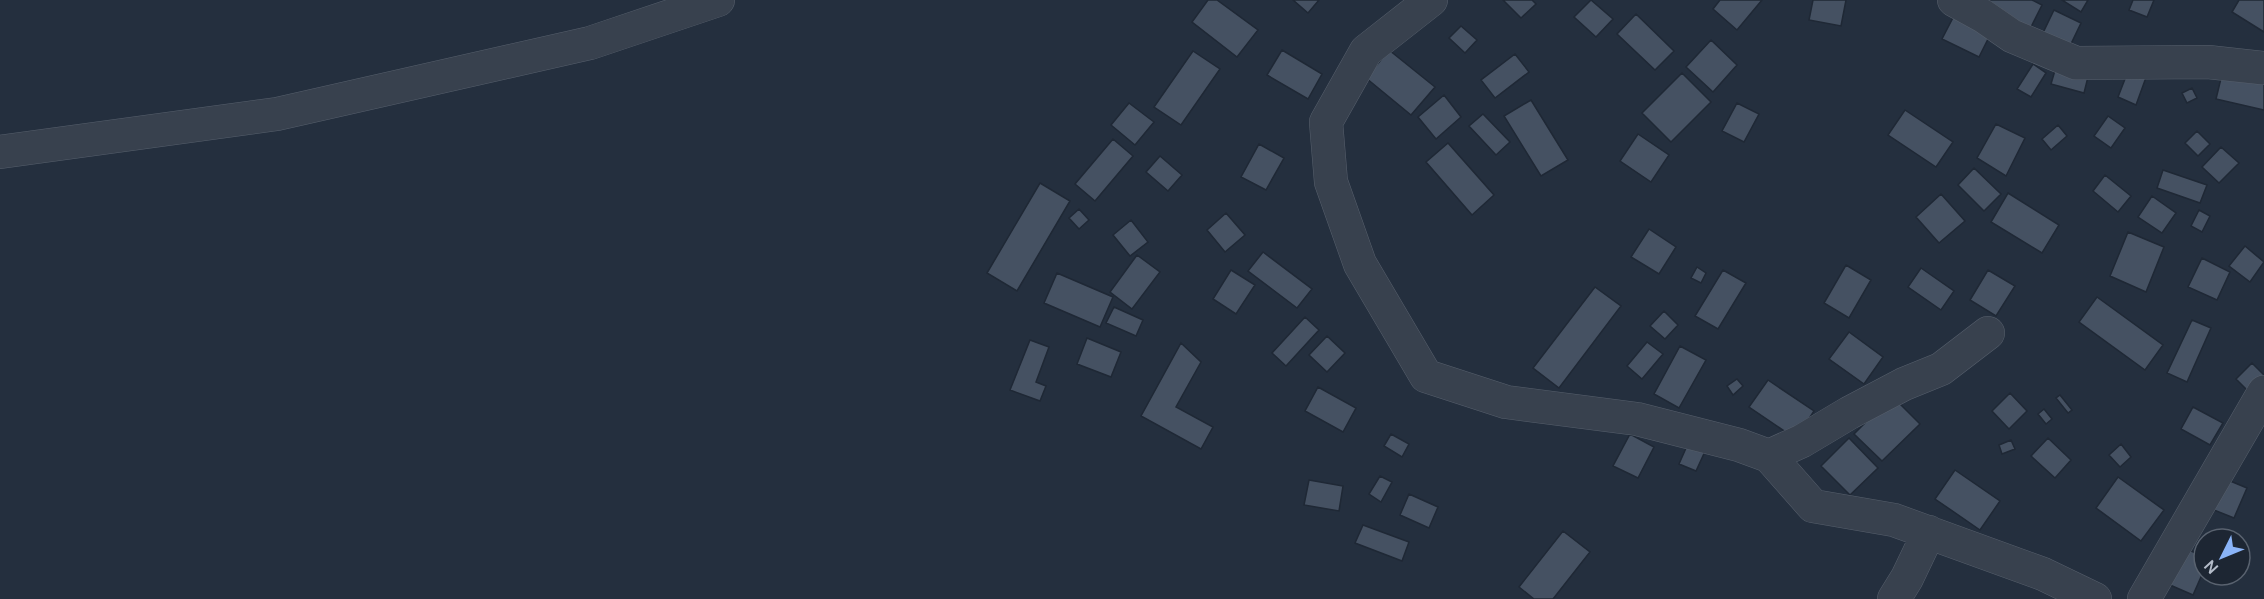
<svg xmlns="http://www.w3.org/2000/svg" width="2264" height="599" font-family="Manrope,sans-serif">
<rect width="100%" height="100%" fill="#242f3e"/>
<path fill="#455162" stroke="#1f2835" stroke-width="1.5" d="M1208,0H1217L1258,30L1237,57L1192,22Z
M1293,0H1319L1308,13Z
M1503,0H1532L1536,4L1521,18Z
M1591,0L1613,19L1596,37L1574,17Z
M1720,0H1762L1737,30L1713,9Z
M1813,0H1846L1841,26L1809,20Z
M1988,0H2032L2042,5L2030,29Z
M2062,0H2088L2081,12Z
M2133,0H2154L2147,17L2129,10Z
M2239,0H2264V32L2232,12Z
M1958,8L1994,27L1979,57L1942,39Z
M2054,10L2081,23L2068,50L2041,37Z
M1636,14L1674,51L1655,70L1617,34Z
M1461,26L1477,40L1465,53L1449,38Z
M1711,40L1737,65L1713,92L1686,67Z
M1282,50L1322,74L1308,99L1267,75Z
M1389,50L1435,87L1411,115L1366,78Z
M1193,51L1220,69L1181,125L1154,107Z
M1515,54L1529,72L1495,98L1481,80Z
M2058,60L2090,69L2084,93L2051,84Z
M2033,64L2046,73L2031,97L2017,89Z
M2130,66L2148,72L2136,105L2118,97Z
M2223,70L2264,79V110L2216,99Z
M1682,73L1711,102L1671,142L1642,113Z
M2192,88L2197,98L2187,103L2182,93Z
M1444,95L1461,117L1436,139L1418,117Z
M1531,100L1568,160L1541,176L1504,116Z
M1129,103L1154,122L1135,145L1111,125Z
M1737,103L1759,114L1744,142L1722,131Z
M1905,110L1953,142L1936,167L1888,135Z
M1483,114L1510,142L1496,155L1469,126Z
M2108,116L2125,128L2111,148L2094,136Z
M1996,124L2025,138L2006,176L1977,158Z
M2058,125L2067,136L2051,150L2042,139Z
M2197,131L2210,144L2198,156L2185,143Z
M1638,134L1669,155L1651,182L1620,161Z
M1113,139L1133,156L1095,201L1075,184Z
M1448,143L1494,195L1472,215L1426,162Z
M1259,144L1284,158L1266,190L1241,177Z
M2221,147L2239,163L2219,183L2202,167Z
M1160,156L1182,175L1168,191L1146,172Z
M1974,168L2001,194L1984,211L1958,185Z
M2163,170L2207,185L2200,203L2157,188Z
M2105,175L2131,196L2118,212L2093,191Z
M1040,183L1070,201L1017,291L987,273Z
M2008,193L2059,225L2042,253L1991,222Z
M1941,194L1965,221L1939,243L1916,217Z
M2152,196L2176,213L2162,233L2138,217Z
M1079,209L1089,220L1079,229L1069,218Z
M2199,210L2210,216L2202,232L2191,226Z
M1226,213L1245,235L1225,252L1207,230Z
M1131,220L1148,242L1130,256L1113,235Z
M1649,229L1676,247L1659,274L1631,257Z
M2128,232L2164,247L2146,292L2110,276Z
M2245,246L2264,262L2250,282L2229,266Z
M1263,252L1312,289L1297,308L1248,271Z
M1137,255L1160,272L1132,309L1110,292Z
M2202,258L2230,272L2217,300L2188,287Z
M1846,265L1871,280L1849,318L1824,303Z
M1697,267L1706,273L1701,283L1691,278Z
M1921,268L1954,291L1941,310L1908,287Z
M1231,270L1255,285L1236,314L1213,299Z
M1723,270L1746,283L1718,329L1695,316Z
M1988,270L2015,286L1996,316L1970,300Z
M1057,273L1113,297L1100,327L1044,303Z
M1595,287L1621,306L1559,388L1533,368Z
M2097,297L2163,345L2145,370L2079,322Z
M1114,307L1143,320L1136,336L1106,323Z
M1664,311L1678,325L1665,339L1650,326Z
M1305,317L1319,330L1286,366L1272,353Z
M2192,320L2211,328L2187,382L2167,373Z
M1849,332L1883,357L1864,384L1829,359Z
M1327,336L1345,353L1327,372L1309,355Z
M1087,338L1121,352L1111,377L1077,364Z
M1030,340L1049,347L1036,382L1046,386L1040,401L1010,390Z
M1647,342L1663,354L1642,379L1627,366Z
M1181,343L1201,362L1176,407L1213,427L1201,449L1141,416Z
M1680,346L1706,360L1679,408L1654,394Z
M2252,363L2264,375L2248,391L2236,379Z
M1737,379L1743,386L1733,395L1727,386Z
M1768,380L1814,411L1796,439L1749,407Z
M1318,387L1356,408L1343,432L1305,411Z
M2010,393L2027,411L2009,429L1992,411Z
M2060,395L2072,410L2068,413L2056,398Z
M1892,396L1920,424L1882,461L1854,434Z
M2193,407L2223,423L2210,445L2181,429Z
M2044,409L2052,419L2046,424L2038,414Z
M1391,434L1409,444L1402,457L1384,446Z
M1630,434L1654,447L1638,478L1613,466Z
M1849,438L1878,468L1850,495L1821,466Z
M2048,438L2071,460L2055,478L2031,456Z
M1690,439L1707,447L1696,471L1679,464Z
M2011,440L2015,449L2002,454L1999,445Z
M2121,444L2131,457L2120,467L2109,455Z
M1955,470L2000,501L1980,530L1935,499Z
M2211,473L2247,488L2234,518L2199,504Z
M1380,476L1392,482L1381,502L1369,494Z
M2118,477L2164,510L2141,541L2096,508Z
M1309,480L1343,486L1339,511L1304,505Z
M1409,494L1438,507L1429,528L1400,515Z
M1363,525L1409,542L1402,561L1355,543Z
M1563,531L1590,552L1553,599H1534L1519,587Z
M2187,549L2204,557V570L2193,595L2170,585Z"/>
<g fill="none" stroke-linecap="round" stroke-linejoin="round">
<g stroke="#565f6c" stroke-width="34">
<path id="street" d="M1431,0L1366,51L1326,122L1331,182L1360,264L1426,376L1506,402L1637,419L1739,445L1769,456L1802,441L1849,413L1904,384L1941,369L1988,333
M1954,0L1983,16L2012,36L2076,63L2208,62L2264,68
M0,152L277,114L590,43L718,0
M1769,456L1813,506L1894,520L2043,574L2095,599
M1894,599L1907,578L1929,532
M2144,599L2264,392"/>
</g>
<use href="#street" stroke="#38414e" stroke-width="33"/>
</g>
<g transform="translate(2222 557) rotate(227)"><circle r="28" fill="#1d2633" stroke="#59626f" stroke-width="1.5"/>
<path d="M0-4.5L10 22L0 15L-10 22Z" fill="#8ab4f8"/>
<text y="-9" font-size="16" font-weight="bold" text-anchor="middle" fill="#b4bcc9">N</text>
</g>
</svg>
